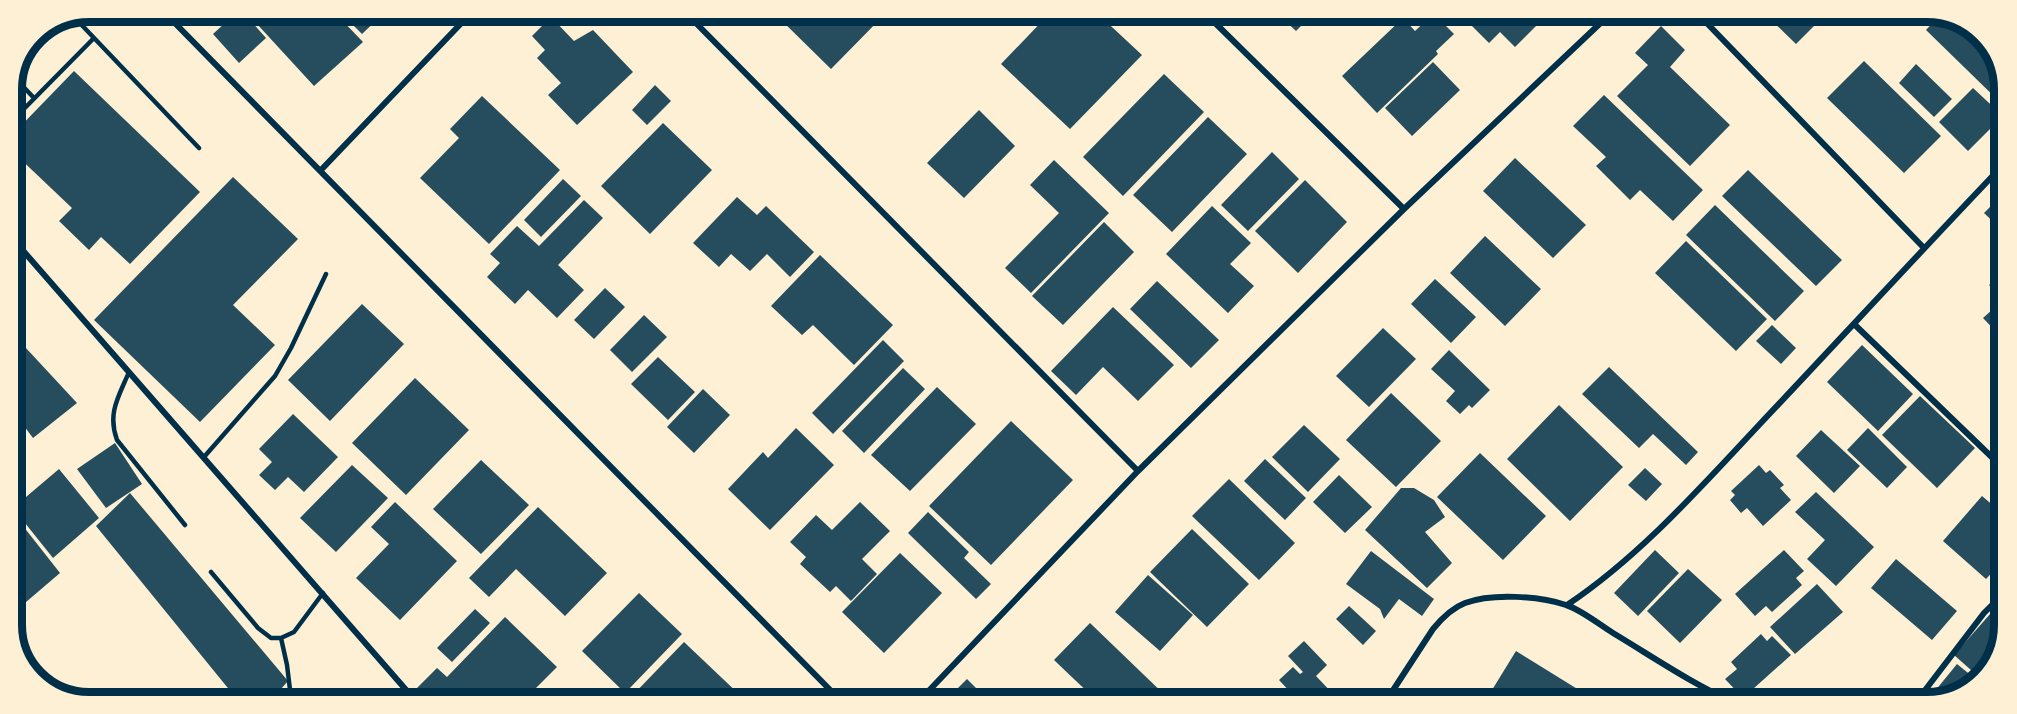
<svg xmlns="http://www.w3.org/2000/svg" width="2017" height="714" font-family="Signika,sans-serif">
<rect width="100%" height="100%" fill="#fdf0d5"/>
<path fill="#264d5e" d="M237,12H243L266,38L239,63L213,34Z
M246,12L335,13L363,42L314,86Z
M341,13H384L362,34Z
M774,13L885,14L831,69Z
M978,14H997L988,24Z
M1049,14H1098L1142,55L1070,129L1001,64Z
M1279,15H1312L1296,31Z
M1432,15H1435L1454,34L1436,51L1438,54L1377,113L1342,76L1403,18L1415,31Z
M1461,15H1531L1539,23L1515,47L1500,32L1489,43Z
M1767,16H1824L1796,44Z
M1939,16H1952L1989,42L2005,84V107L1926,30Z
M551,17L574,41L593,30L633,72L577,125L548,95L561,83L537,58L545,50L532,36Z
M1661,26L1685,50L1670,67L1730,125L1690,166L1617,96L1648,65L1635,53Z
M1864,61L1941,136L1904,173L1827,98Z
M1433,62L1460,90L1412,136L1385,108Z
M1916,64L1952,99L1934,117L1899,83Z
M74,71L200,192L130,264L101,237L89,250L59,221L72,208L12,151V135Z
M1164,74L1204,112L1123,196L1083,157Z
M655,85L671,101L647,125L632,110Z
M1973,88L2003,116L1968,151L1939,122Z
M1604,95L1703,190L1673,221L1640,190L1630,200L1596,166L1606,157L1573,126Z
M482,96L560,170L489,244L420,178L459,138L450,129Z
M979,110L1015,146L964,198L927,163Z
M1208,117L1247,154L1172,232L1133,195Z
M663,123L712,170L650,234L601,186Z
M1272,152L1299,179L1248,231L1221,205Z
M1515,158L1586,225L1553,258L1483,191Z
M1054,160L1109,213L1031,293L1005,268L1059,213L1030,185Z
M1748,170L1842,260L1816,286L1722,196Z
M233,177L298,239L233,305L275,345L200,422L94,320Z
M563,179L581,196L541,237L524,220Z
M1305,180L1347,222L1298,273L1255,231Z
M2004,193V232L1984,213Z
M737,197L757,215L766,206L814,252L790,277L767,254L750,271L731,254L719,267L693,243Z
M584,200L603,218L558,265L584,290L557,318L528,290L515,304L487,277L500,263L490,254L517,226L539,246Z
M1715,205L1804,291L1775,321L1686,235Z
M1212,206L1251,243L1230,264L1254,286L1228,313L1166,254Z
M1104,222L1134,252L1063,325L1032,296Z
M1485,236L1541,289L1505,326L1450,273Z
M1686,241L1767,319L1736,351L1655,273Z
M820,255L893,325L854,365L813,325L802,335L771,306Z
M2004,272L2003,300V339L1983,318L2003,300L1989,285Z
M1435,279L1476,317L1451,343L1411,304Z
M1157,281L1219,340L1191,368L1130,309Z
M605,288L625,307L594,339L574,320Z
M362,304L404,344L330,421L288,380Z
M1113,307L1174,365L1138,401L1103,367L1076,395L1051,371Z
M644,315L667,337L632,372L610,350Z
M1772,325L1796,348L1781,364L1756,341Z
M1383,328L1416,359L1369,407L1336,376Z
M12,333L77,403L33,438L12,410Z
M883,340L904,361L833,434L812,413Z
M1862,345L1913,394L1878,431L1827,382Z
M1449,350L1490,390L1472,408L1469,405L1460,414L1446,401L1455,391L1431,369Z
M658,357L695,392L668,420L631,384Z
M1609,367L1698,452L1686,465L1653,434L1639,448L1582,394Z
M903,368L925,389L864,453L842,431Z
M415,378L469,430L406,495L352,443Z
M937,387L976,424L910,491L871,455Z
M703,389L730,415L694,453L667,427Z
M1391,393L1441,441L1396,487L1346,440Z
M1920,396L1975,448L1937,488L1882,435Z
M1559,405L1623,467L1570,521L1507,459Z
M293,414L338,457L304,492L288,477L275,490L259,475L272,462L259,449Z
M1011,421L1073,480L991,565L929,506Z
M1304,425L1340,459L1308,492L1272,457Z
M796,428L834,465L770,530L728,489L763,452L768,458Z
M1868,428L1907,467L1887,488L1847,450Z
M1821,430L1860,466L1834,493L1796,456Z
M115,443L142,484L106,508L77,469Z
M1480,453L1546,516L1503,560L1437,497Z
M1265,459L1306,498L1285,520L1244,481Z
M481,460L529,505L481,554L433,509Z
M352,465L388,498L336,552L300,518Z
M1759,465L1766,473L1770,470L1784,485L1780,488L1791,500L1763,526L1747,508L1741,513L1730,500L1735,495L1731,491Z
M1645,468L1662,484L1646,501L1628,485Z
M59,469L99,518L53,558L13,508Z
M1339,475L1372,507L1345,533L1313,502Z
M1229,479L1295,543L1259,580L1192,516Z
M1401,488H1414L1434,500L1445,517L1425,532L1452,563L1427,588L1365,530Z
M1816,492L1874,547L1836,586L1807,559L1825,540L1795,512Z
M130,493L288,681L273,698H236L96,526Z
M1982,496L2002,513V562L1986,579L1943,541Z
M395,502L457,561L400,620L356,578L389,544L371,527Z
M860,502L890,531L862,559L877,574L851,601L836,586L830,592L800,564L806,557L790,542L816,515L832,530Z
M538,507L607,573L565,616L516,569L489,597L469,578Z
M928,512L969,552L964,558L991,584L976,599L908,533Z
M23,526L60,573L12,614V535Z
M1192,529L1249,584L1207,627L1150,572Z
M1655,550L1679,573L1638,616L1614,593Z
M1784,550L1804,571L1796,578L1802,585L1772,612L1766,606L1755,616L1735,594Z
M1371,551L1434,599L1422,616L1399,599L1384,619L1380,609L1346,584Z
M900,553L942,593L884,653L842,612Z
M1896,559L1957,611L1932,640L1871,588Z
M1688,569L1722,600L1680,643L1647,611Z
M1148,575L1193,615L1160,651L1115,612Z
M1817,584L1843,612L1795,654L1770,627Z
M639,593L682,634L625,693L582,651Z
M1998,605L2001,608V649L1980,678L1954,655Z
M1349,606L1376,631L1363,645L1336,619Z
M475,609L490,623L452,662L437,648Z
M505,617L557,667L525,699H418L412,693L437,668L447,677Z
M1090,623L1170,700H1096L1054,660Z
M1761,634L1767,641L1772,636L1791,655L1743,698L1725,679L1737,669L1731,662Z
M1304,641L1327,665L1316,676L1336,697L1332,701H1271L1280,692L1288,700L1293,695L1279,680L1293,667L1300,674L1303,672L1288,656Z
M684,642L742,697L740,699H629Z
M1516,651L1579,690L1572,701H1510L1492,690Z
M1957,664L1978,681L1974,686L1926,702Z
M967,679L988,700H946Z"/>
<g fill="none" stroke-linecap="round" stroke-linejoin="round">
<path stroke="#003049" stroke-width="4.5" d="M75,18L199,148
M15,78L34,98
M12,121L94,38
M129,372C119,396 107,413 117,440L185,525
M204,457L275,376L291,348L326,274
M211,572L258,628L271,638H281L294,632L323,593
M281,638L287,665L291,698"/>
<path stroke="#003049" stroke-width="6" d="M164,12L840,700
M686,13L1138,471
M1206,14L1404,209
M1699,15L1924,248
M321,170L471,13
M12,238L414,699
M1854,324L2002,467
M1567,605C1639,557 1700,488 1759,425C1841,338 1922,250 2004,164
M920,700L1138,471L1404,209L1609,15
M1386,701L1433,629C1442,618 1452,608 1465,603C1492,593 1539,596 1566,605C1580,609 1600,625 1613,633C1653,657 1691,683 1733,702
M1693,701L1703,688
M1916,702L1984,613L2001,596"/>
</g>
<path d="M0 0H2017V714H0ZM89 22H1927A67 67 0 0 1 1994 89V625A67 67 0 0 1 1927 692H89A67 67 0 0 1 22 625V89A67 67 0 0 1 89 22Z" fill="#fdf0d5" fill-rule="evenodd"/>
<path fill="none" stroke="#003049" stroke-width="8" d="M89 22H1927A67 67 0 0 1 1994 89V625A67 67 0 0 1 1927 692H89A67 67 0 0 1 22 625V89A67 67 0 0 1 89 22Z"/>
</svg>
